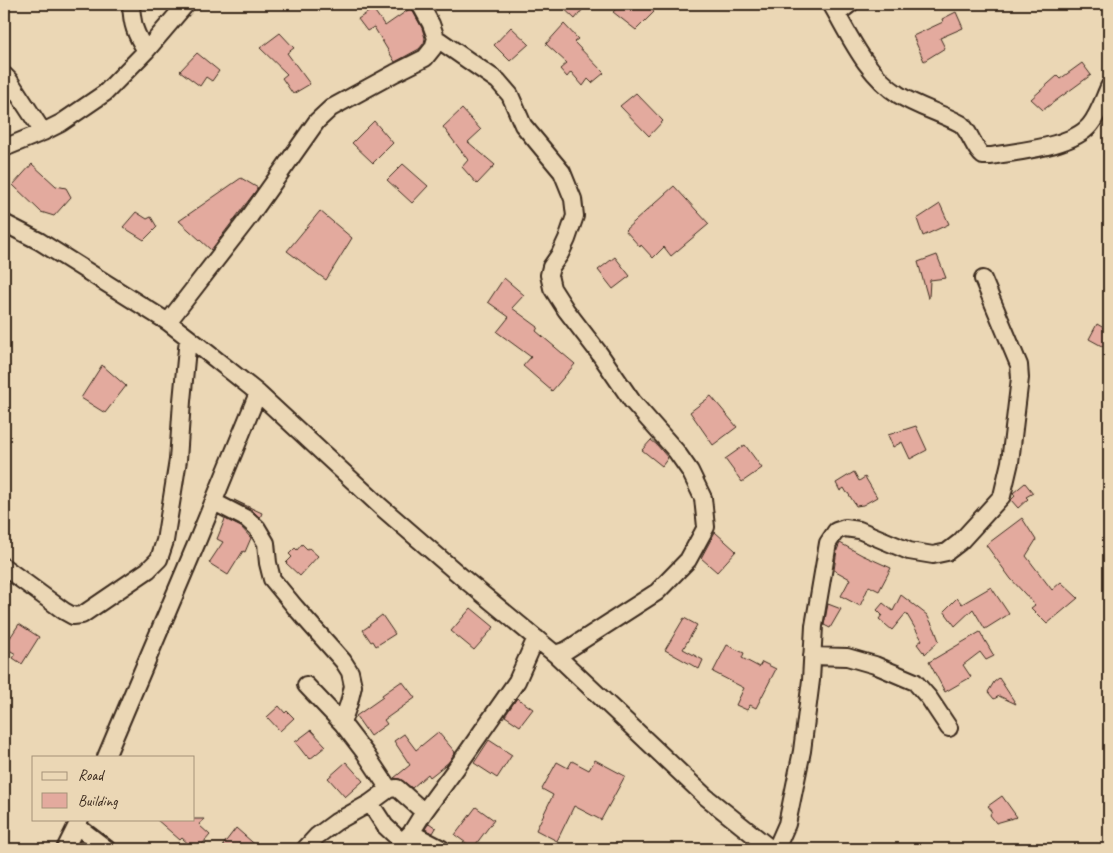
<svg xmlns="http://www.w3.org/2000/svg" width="1113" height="853" font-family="Caveat,sans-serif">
<rect width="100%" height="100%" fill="#ebd7b5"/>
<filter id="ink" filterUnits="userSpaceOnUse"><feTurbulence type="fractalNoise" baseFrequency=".02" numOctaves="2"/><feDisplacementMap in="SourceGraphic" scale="10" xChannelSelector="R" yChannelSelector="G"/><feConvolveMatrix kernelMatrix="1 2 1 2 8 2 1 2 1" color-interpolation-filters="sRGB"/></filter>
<g filter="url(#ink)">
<path fill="#e3aa9e" stroke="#3b2a1e" d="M559,4H587L575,19Z
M621,4H645L654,12L636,30L613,12Z
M411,8L422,28L425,38L424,43L419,49L395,62L374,27L367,31L358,19L373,9L385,26Z
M956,12L963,28L940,38L945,48L924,61L913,36L943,22L942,19Z
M564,24L578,39L574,42L604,73L592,83L588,79L583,86L571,72L567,77L560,69L567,63L546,44Z
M511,27L529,44L510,61L494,45Z
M280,33L294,48L287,53L310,84L293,94L282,78L287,74L260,48Z
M197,53L219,71L212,81L206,77L200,86L180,71Z
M1082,63L1091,75L1043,110L1031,99L1057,76L1060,79Z
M636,93L663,121L649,136L620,106Z
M462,109L481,130L468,142L495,165L477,184L462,167L468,160L443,127Z
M374,121L393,143L373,163L352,143Z
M32,164L56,186L66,188L71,197L54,216L41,212L13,185Z
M403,164L428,186L412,203L387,180Z
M241,178L258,188L211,250L179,221Z
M674,186L709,224L671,256L664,247L653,258L641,245L640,247L625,230Z
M940,204L949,224L923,236L917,219Z
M320,211L352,238L326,280L287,251Z
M136,212L147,219L151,217L157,227L144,240L123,227Z
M937,255L946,278L930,280L929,298H928L918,262Z
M615,257L630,276L613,289L598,270Z
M504,278L524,295L512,308L538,327L536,331L575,364L552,391L523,366L531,357L497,332L509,317L488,302Z
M1097,324L1109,331V350L1089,339Z
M102,365L126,386L105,413L81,398Z
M711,396L737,427L713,445L690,412Z
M916,426L927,450L910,459L902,442L893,447L888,435Z
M651,440L657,445L668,458L662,466L642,450Z
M745,445L762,468L742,482L725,459Z
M854,472L859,481L865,477L877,497L863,505L856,506L848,493H847L844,488L840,491L836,483Z
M1025,483L1033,493L1026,497L1028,499L1018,508L1011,500L1015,496L1013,493Z
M234,500L262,513L260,518L252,510Z
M1022,518L1036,540L1026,556L1052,590L1061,582L1078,598L1047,624L1031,608L1035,605L1011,579L986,545Z
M225,519L241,527L251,538L245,552L243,551L228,575L209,563L223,542L217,539Z
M715,532L736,551L717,572L701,558Z
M840,543L862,555L891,568L879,591L869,586L860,606L841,596L850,579L834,570L837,550Z
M302,544L307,549L309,548L318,556L300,576L286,563L292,557L289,554L295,548L297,550Z
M991,587L1009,614L985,629L973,609L955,626L944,611L957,598L962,604Z
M901,595L927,615L935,630L939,641L925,654L924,651L923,652L917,644L922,640L906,613L892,630L879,619L882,615L877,610L883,603L893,611Z
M828,604L841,609L830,628L824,625Z
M471,608L494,627L474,650L451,631Z
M382,615L395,634L376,646L373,641L371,642L363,630L369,626V625Z
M684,618L697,625L683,649L703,660L699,669L665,650Z
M19,624L39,637L22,664L13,658L16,654L4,647Z
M980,632L994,656L986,660L980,652L963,665L971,677L945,692L929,662Z
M727,645L744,653L742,658L759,667L762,662L776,669L756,708L750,705L747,710L736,705L744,688L713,672Z
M999,678L1016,704L999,696L994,699L988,692L994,682Z
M402,681L415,698L384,720L387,724L370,736L356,716L383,697L382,695Z
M517,698L533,709L520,726L505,716Z
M279,706L285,713L287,711L294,718L280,731L267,717Z
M311,730L326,746L310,759L307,755L306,756L295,742Z
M438,732L455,752L449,762L430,777L428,774L412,788L400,779L394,778L410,765L394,741L404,734L416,750Z
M489,740L512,755L497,778L474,763Z
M595,760L625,776L601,820L574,806L557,841L536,830L553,795L542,789L557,762L568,768L572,761L589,770Z
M346,762L363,781L345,797L328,778Z
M1002,796L1017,817L996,823L990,815L992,811L988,806Z
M476,807L494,820L473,848L455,835Z
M156,819H204L199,825L210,835L198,849H194L182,838L180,840Z
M429,823L436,828L433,833L425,829Z
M236,828L260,849H229L223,845Z"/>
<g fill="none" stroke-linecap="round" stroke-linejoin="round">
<g stroke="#3b2a1e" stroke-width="20">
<path id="minor" d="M131,4C132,25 135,33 146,51
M831,4C850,36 866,74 899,95C918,107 941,113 961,124C971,133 973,148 983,156H991C1018,151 1072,147 1090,125C1099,114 1103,100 1109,87
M837,14L850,4
M436,38L498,81L510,95L523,125L562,172L573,199L575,216L567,239L560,254L551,267L549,275L552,288L566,310L599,353L632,401L676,451L690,471L703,498L706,527L688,560L657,592L567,650L555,654
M4,75L9,80L43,132
M4,148L43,132L61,123L105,93L146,51L186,4
M4,223L39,241L168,322L199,346L258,393L380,506L463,578L555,654L706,797L771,849
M168,322L250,216L317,121L331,108L395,73L425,58L433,48L436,38L431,24L420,4
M214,502L247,519L257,528L266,543L268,563L272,579L295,607L343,661L350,672L353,686L349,703L342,723
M4,567L64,611L73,616L82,615L148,570L159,559L165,541L178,460L182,401L188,338
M812,656L847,657L875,665L915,682L929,698L949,728
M306,685L342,723L365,753L389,789
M106,757L197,542L258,393
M370,803L385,826L402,842L411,833L424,812L457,767L517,681L536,638
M77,826L107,849
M411,833L442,849
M65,849L80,819
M305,849L317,836L336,822L370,803L389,789L397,788L424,812
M776,849L787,824L802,751L811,680L814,626L828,543L836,531L845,528L859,530L909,551L933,555L947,552L960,542L1002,496L1010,462L1020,378L1019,365L983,279"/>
</g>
<use href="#minor" stroke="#ebd7b5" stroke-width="16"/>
</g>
</g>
<rect width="1113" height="853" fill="none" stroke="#ebd7b5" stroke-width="20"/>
<rect x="10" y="10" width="1093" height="833" fill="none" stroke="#3b2a1e" stroke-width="2" filter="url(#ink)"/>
<rect x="32" y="756" width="162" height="65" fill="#ebd7b5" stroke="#a59279"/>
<rect x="42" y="772" width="25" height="8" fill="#ebd7b5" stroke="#a59279"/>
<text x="78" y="780" font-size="15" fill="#3b2a1e">Road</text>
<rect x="42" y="793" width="25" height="15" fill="#e3aa9e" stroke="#a59279"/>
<text x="78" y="806" font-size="15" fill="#3b2a1e">Building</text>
</svg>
